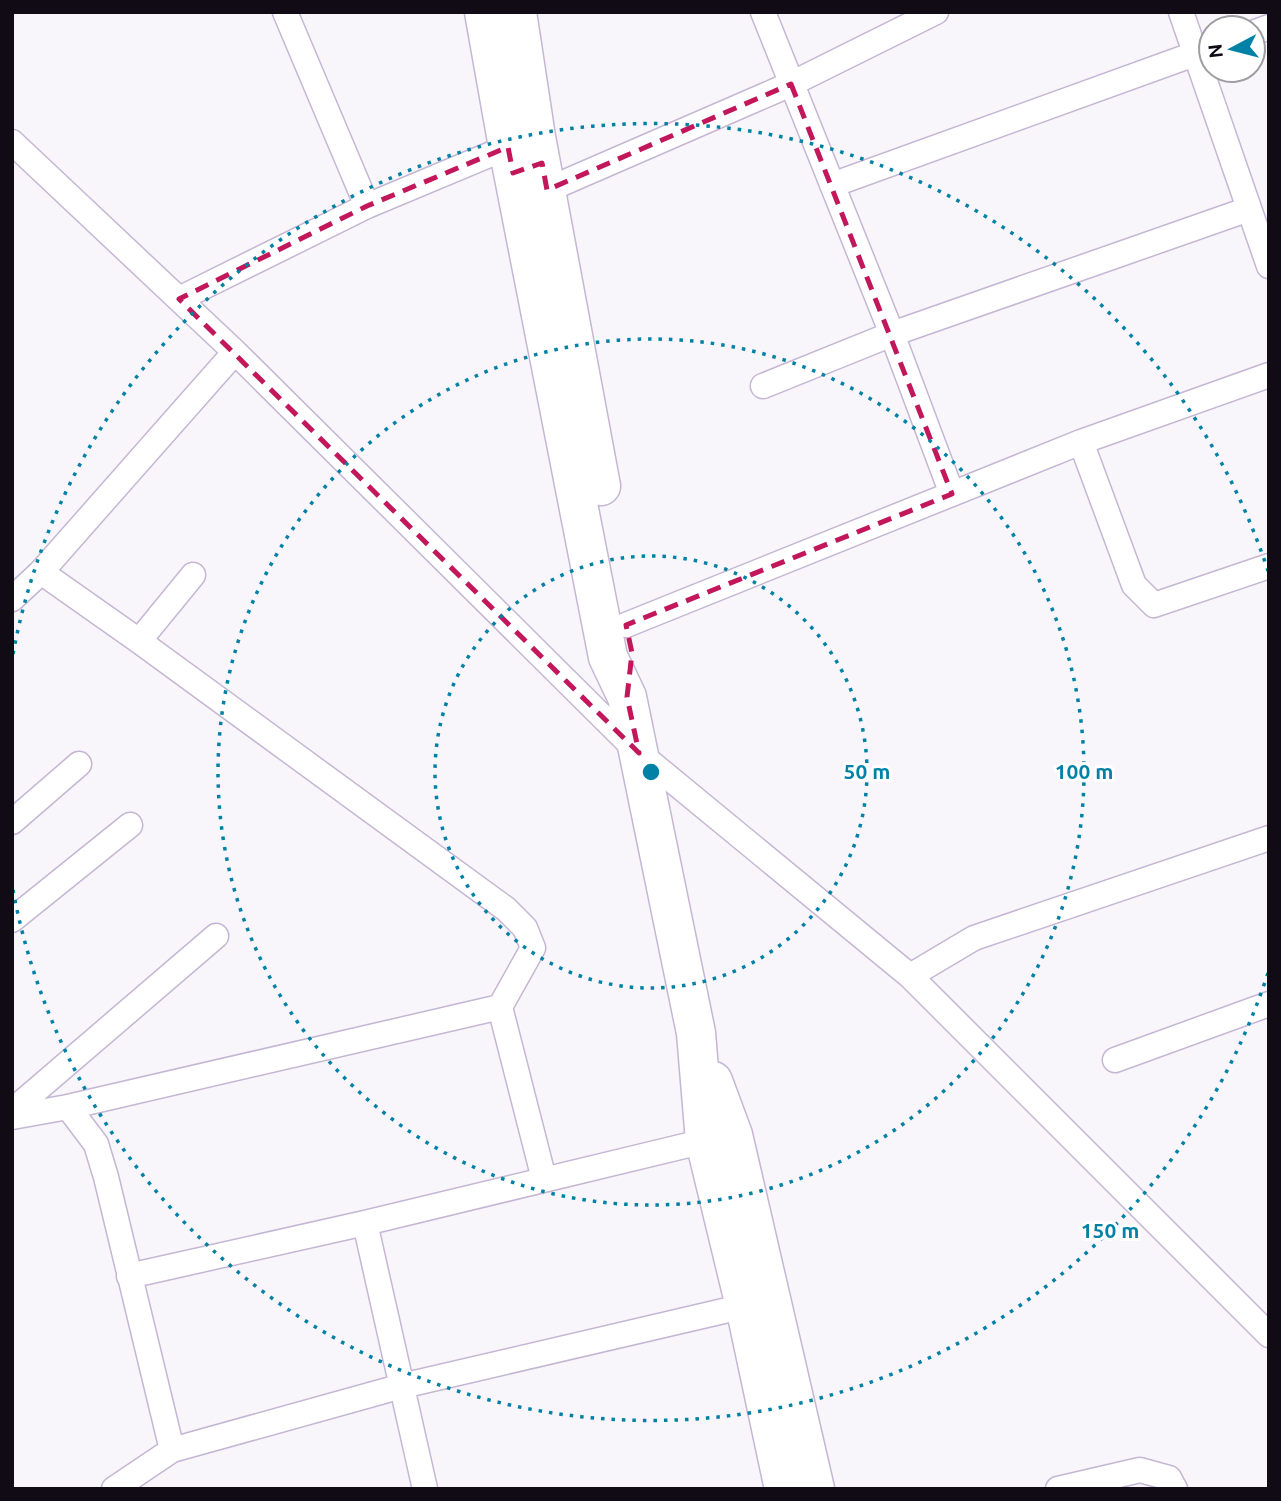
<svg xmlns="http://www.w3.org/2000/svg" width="1281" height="1501" font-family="Ubuntu,sans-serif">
<rect width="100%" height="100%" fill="#f8f5fb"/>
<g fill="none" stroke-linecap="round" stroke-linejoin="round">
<g stroke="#c5b7d3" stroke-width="27">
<path id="street" d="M285,12L367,206
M763,12L892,334L952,494
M1181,12L1269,266
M1253,33L1269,27
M12,142L235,352L639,753L910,976L1269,1335
M832,185L1211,48
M547,190L791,84L936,12
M179,299L367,206L508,147
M763,386L892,334L1249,209
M1081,442L1134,585L1154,605L1269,566
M41,572L139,641L506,909L525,928L533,948L500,1007
M12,599L41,572L235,352
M626,625L1081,442L1269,375
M139,641L193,575
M12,822L79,764
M12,920L130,825
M910,976L974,938L1269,838
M1115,1060L1269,1004
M68,1107L500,1007L544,1179
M12,1111L216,936
M12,1117L68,1107L96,1144L106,1177L172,1450
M365,1223L425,1489
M129,1276L365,1223L705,1141
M114,1489L172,1450L402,1386L745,1306
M1058,1489L1140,1470L1169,1478L1175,1489"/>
</g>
<g stroke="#c5b7d3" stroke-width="41">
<path id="highway" d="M484,12L508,147L608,657L627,697L696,1033L705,1141L745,1306L784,1489
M517,12L536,137L601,486
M713,1081L733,1135L815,1489"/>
</g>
<use href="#street" stroke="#fff" stroke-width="24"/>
<use href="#highway" stroke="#fff" stroke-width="38"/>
</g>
<path fill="none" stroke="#c2185b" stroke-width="5" stroke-dasharray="14 9" stroke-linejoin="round" d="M791,84L952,494L626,625L632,653L627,697L639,753L179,299L367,206L508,147L513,173L542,163L547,190Z"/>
<g fill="none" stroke="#0081a5" stroke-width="3.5" stroke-dasharray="3.5 7">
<circle cx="651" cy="772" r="216"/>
<circle cx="651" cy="772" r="433"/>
<path d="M1268 973A649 649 0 0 1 13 890M13 654A649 649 0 0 1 1268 571"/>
</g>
<circle cx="651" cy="772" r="10" fill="#0081a5" stroke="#fff" stroke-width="3.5"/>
<g font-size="21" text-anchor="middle" font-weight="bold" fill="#0081a5" stroke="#fff" stroke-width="6" stroke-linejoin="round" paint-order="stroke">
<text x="867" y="779">50 m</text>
<text x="1084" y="779">100 m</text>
<text x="1110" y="1238">150 m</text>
</g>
<rect width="1281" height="1501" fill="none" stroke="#100b14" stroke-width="28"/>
<g transform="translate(1232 49) rotate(263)"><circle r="33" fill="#ffffff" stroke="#9f9da1" stroke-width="2"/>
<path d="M0-5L12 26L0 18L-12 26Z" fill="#0081a5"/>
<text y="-10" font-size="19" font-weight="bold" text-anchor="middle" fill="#100b14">N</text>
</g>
</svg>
